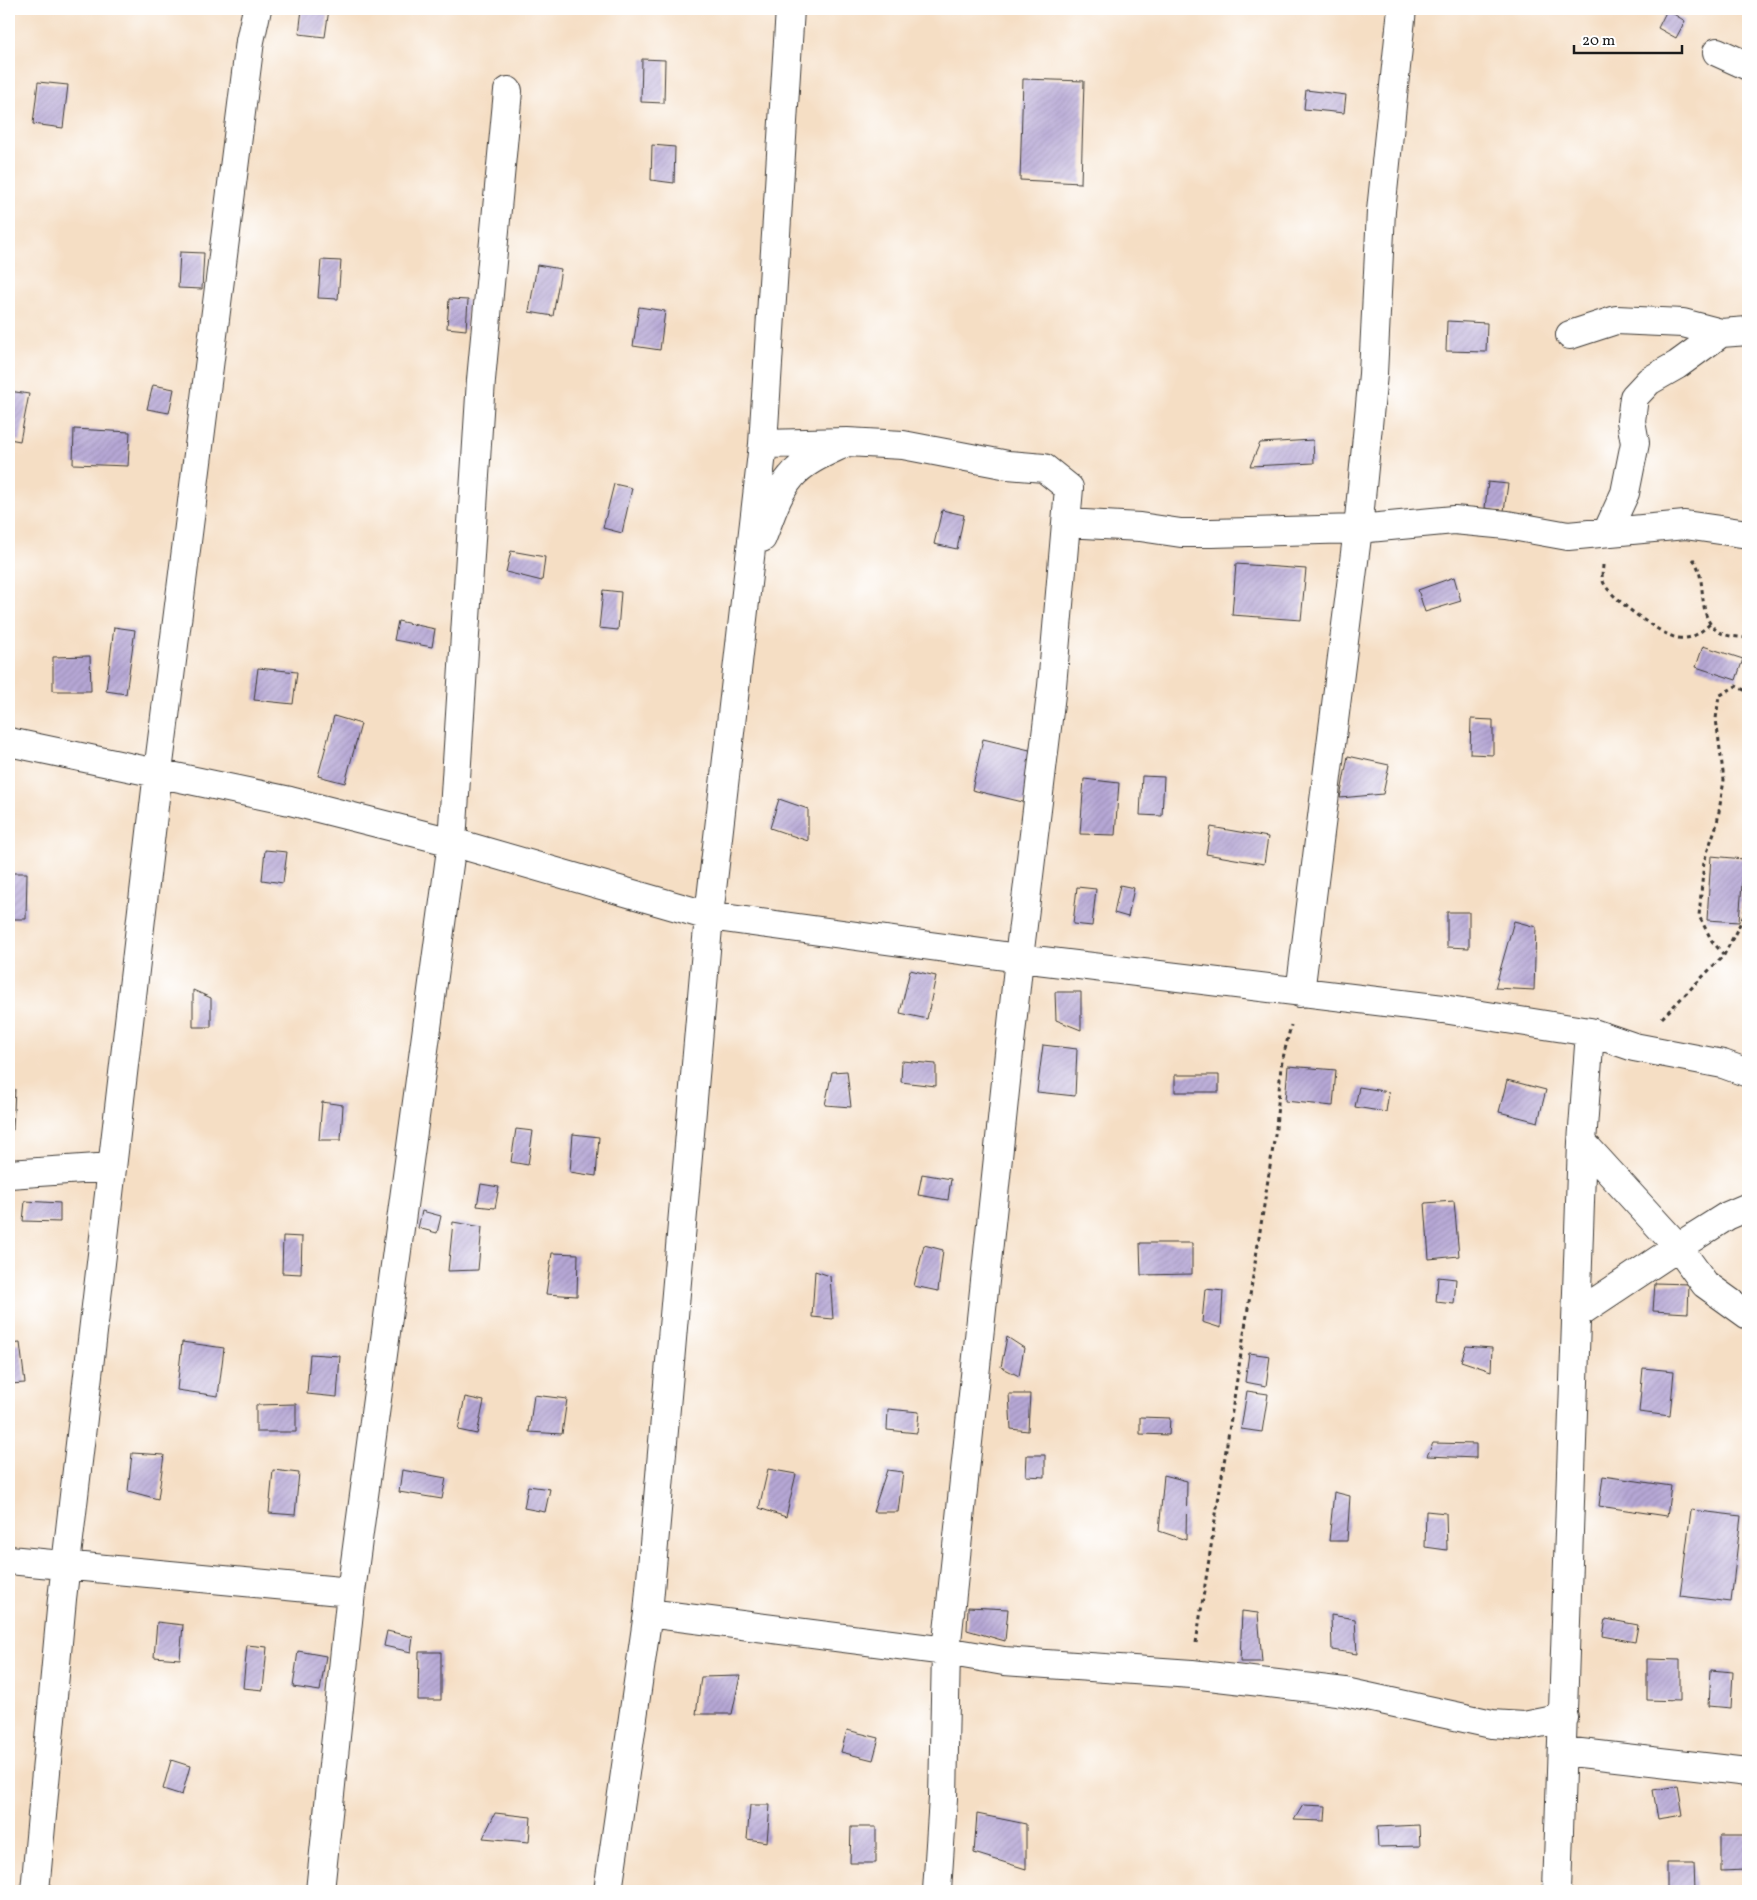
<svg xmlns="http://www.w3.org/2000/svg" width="1757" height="1900" font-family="Vollkorn,serif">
<defs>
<pattern id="building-hatch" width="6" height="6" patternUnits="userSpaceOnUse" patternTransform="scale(1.25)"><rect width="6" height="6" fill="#b6a7d5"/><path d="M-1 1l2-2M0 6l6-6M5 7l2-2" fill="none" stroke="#9c8fb6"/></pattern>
</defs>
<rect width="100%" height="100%" fill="#fff"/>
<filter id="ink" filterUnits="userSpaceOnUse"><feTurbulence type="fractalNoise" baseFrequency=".02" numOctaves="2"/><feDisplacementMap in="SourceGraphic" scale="10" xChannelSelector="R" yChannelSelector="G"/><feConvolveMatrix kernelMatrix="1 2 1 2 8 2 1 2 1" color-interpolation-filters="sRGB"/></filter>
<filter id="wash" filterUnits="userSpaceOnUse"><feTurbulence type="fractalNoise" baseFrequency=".0096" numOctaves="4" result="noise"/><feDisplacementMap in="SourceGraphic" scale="20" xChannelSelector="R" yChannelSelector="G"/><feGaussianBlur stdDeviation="1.12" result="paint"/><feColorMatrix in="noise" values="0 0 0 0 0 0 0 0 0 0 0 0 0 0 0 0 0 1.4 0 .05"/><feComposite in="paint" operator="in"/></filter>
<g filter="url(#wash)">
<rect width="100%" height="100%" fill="#f5dec4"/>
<g id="blocks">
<path fill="url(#building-hatch)" d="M302,9H329L325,37L299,34Z
M1667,10L1685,21L1676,38L1658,28Z
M642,59L665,60L664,103L641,102Z
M1023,79L1084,81L1081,183L1020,180Z
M38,82L68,85L63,128L33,124Z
M1306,90L1346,95L1344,113L1304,109Z
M652,145L675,147L674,183L651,180Z
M180,252L204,253L202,289L178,288Z
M321,260L341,261L338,299L318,298Z
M537,265L561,269L553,316L529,312Z
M449,299L468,300L466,330L447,328Z
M639,307L665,311L660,350L633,346Z
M1447,321L1487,323L1486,352L1446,351Z
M153,385L174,389L169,413L147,409Z
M9,391L29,394L20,441L9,439Z
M74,429L130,432L128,466L73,464Z
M1313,440L1314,463L1250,466L1260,443Z
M1488,482L1508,484L1504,511L1485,508Z
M614,484L632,488L622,533L603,528Z
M942,510L964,515L957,549L934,544Z
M511,551L545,557L542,581L506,572Z
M1236,564L1306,569L1301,620L1232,615Z
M1454,577L1461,601L1425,612L1418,590Z
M603,590L621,592L618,630L599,628Z
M398,621L435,629L432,647L394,640Z
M114,627L135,630L126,694L106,691Z
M1703,646L1743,659L1736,680L1696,667Z
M90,656L91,691H53V657Z
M258,668L297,672L293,704L254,700Z
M334,716L361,724L345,783L318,776Z
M1471,719L1493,720V755L1470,754Z
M983,739L1038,752L1027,803L972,790Z
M1348,756L1389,765L1383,794L1340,798Z
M1142,776L1164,777L1162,816L1140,815Z
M1084,779L1119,783L1115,835L1080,834Z
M779,799L808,809V841L770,828Z
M1211,827L1268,837L1264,864L1206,854Z
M265,850L287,852L283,883L262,880Z
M1711,856L1744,859L1739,922L1707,920Z
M9,873H27L26,919H9Z
M1120,885L1134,888L1128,917L1114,913Z
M1077,887L1096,889L1092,926L1073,924Z
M1447,912H1469V948L1447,947Z
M1514,921L1536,927L1534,990L1495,988Z
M910,970L936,976L927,1019L900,1013Z
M193,990L211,998V1027H193Z
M1055,992H1081V1030L1056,1020Z
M1043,1045L1077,1049L1075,1096L1037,1092Z
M902,1061L936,1064V1086L901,1082Z
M1288,1066L1336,1070L1333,1106L1285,1101Z
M847,1071L851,1107L825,1105L832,1072Z
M1175,1075H1219V1092H1175Z
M1507,1080L1546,1090L1538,1122L1499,1112Z
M1359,1087L1389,1092L1386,1112L1355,1107Z
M9,1088L15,1089L13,1130H9Z
M322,1102L343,1105L341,1140H319Z
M516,1129L533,1131L528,1165L511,1162Z
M573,1134L599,1137L596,1176L570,1172Z
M922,1174L951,1179L948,1200L918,1195Z
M481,1184L499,1187L495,1208L477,1206Z
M25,1201L60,1203V1222L23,1221Z
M1454,1201L1459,1256L1429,1259L1425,1203Z
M422,1211L441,1216L437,1233L418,1228Z
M453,1222L482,1227L478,1270L448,1271Z
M283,1236L302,1237L301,1274L282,1273Z
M1140,1243H1192V1274L1141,1275Z
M924,1245L943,1250L938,1291L914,1286Z
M552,1253L578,1254L577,1296L546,1294Z
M815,1271L830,1276L833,1319L812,1317Z
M1438,1277L1456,1279L1454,1304L1436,1302Z
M1655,1283L1689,1284L1688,1313L1653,1311Z
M1205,1289L1223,1291L1221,1328L1202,1322Z
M1007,1337L1024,1348L1019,1376L1001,1367Z
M182,1342L224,1348L218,1396L177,1390Z
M20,1343L25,1383L9,1384V1344Z
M1466,1346L1492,1348L1491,1371L1461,1361Z
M1249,1353L1270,1356L1266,1386L1245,1382Z
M310,1354L340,1356L337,1397L307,1394Z
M1643,1368L1674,1371L1670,1416L1639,1412Z
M1247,1391L1268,1394L1262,1432L1241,1429Z
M1009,1394H1030L1028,1431L1011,1429Z
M534,1395L567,1399L562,1434L529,1432Z
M465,1397L484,1401L477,1434L458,1430Z
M296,1404V1432H256V1405Z
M888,1409L919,1412L917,1433L887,1430Z
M1140,1417L1170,1418L1169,1435L1140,1434Z
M1433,1443L1476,1444V1458L1427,1456Z
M132,1453L164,1455L158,1499L128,1491Z
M1027,1455H1045V1477L1026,1476Z
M768,1469L796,1474L786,1517L759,1508Z
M273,1470L299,1473L295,1515L269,1513Z
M402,1470L446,1478L442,1499L399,1492Z
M887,1470L903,1472L898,1512H873Z
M1164,1475L1187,1481L1186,1540L1159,1531Z
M1603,1476L1671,1486L1667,1516L1599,1506Z
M528,1486L550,1489L545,1512L524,1508Z
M1334,1492L1350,1496L1347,1541H1329Z
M1691,1510L1741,1516L1731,1602L1680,1596Z
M1426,1511L1446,1513L1447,1550L1425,1547Z
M968,1607L1008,1609L1005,1641L967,1630Z
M1242,1611L1258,1613L1262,1662H1240Z
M1331,1615L1355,1619L1357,1654L1332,1650Z
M1606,1619L1638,1625L1635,1642L1603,1636Z
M157,1622L183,1625L180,1659L154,1657Z
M387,1631L413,1637L411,1652L384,1646Z
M247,1645L267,1647L263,1690L243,1688Z
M298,1651L326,1656L320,1691L293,1687Z
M419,1652H441V1700H418Z
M1647,1659L1680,1660V1701L1647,1700Z
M1711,1670L1733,1672L1731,1708L1709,1706Z
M740,1676L732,1714H696L701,1677Z
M847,1730L879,1738L873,1760L841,1752Z
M171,1760L190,1766L182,1795L163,1789Z
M1678,1786L1683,1815L1658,1819L1653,1790Z
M750,1805H770L767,1842L747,1839Z
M1303,1805L1326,1806L1325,1821L1294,1820Z
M495,1813L531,1817L529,1842L483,1838Z
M977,1814L1026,1824V1869L974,1853Z
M1419,1825L1420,1846L1378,1847L1377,1827Z
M851,1827H876V1863H850Z
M1721,1835H1746V1870L1721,1871Z
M1667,1863H1694L1695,1891H1667Z"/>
</g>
</g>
<g filter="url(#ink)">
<use href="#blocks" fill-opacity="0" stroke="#3d3935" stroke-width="1"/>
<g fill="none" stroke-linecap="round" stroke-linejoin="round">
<g stroke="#3d3935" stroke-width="30">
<path id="minor" d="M1717,52L1748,66
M1570,335L1616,320L1683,323L1721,333L1748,331
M763,444L847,442L903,445L1008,465L1044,468L1069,488L1052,686L1019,958L946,1651L943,1798L937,1891
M1066,523L1140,527L1181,533H1211L1358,529L1454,520L1507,525L1568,536L1685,525L1748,534
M1607,532L1625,493L1635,443L1631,421L1634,397L1649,381L1677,365L1721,333
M762,538C770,518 777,493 791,477C803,462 824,453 841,445
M9,742L290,801L452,842L709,916L1019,958L1443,1009L1590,1032L1634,1047L1723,1064L1748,1073
M1300,993L1358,529L1373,374L1381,211L1402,9
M1582,1142L1678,1247L1705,1284L1748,1315
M9,1174L112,1167
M1577,1314L1678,1247L1727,1216L1748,1207
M9,1560L351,1592
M648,1613L946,1651L1004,1661L1192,1674L1345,1692L1492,1724L1524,1726L1564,1718
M1563,1751L1748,1772
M35,1891L62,1599L158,772L250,41L257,9
M320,1891L351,1592L452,842L481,380L508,91
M608,1891L648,1613L709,916L763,444L790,9
M1557,1891L1582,1142L1590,1032"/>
</g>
<path stroke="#3d3935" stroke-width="3" stroke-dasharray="4 4" stroke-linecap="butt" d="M1693,559C1709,578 1694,620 1721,633C1729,637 1740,637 1748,638
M1603,565C1603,569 1601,577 1603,581C1607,596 1662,636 1678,638C1692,640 1701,632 1711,623
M1724,955L1712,941L1699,916L1704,861L1717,824L1724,780L1716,719L1719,696L1736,686L1748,692
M1662,1018L1724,955L1743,918L1748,900
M1196,1643L1276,1128L1281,1066L1291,1025"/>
<use href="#minor" stroke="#fff" stroke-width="28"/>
</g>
</g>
<rect width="1757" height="1900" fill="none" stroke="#fff" stroke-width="30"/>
<path d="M1574 45v8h108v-8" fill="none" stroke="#1c1c1c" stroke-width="2.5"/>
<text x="1582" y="45" font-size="15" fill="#1c1c1c" stroke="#ffffff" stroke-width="4" paint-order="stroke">20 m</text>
</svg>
